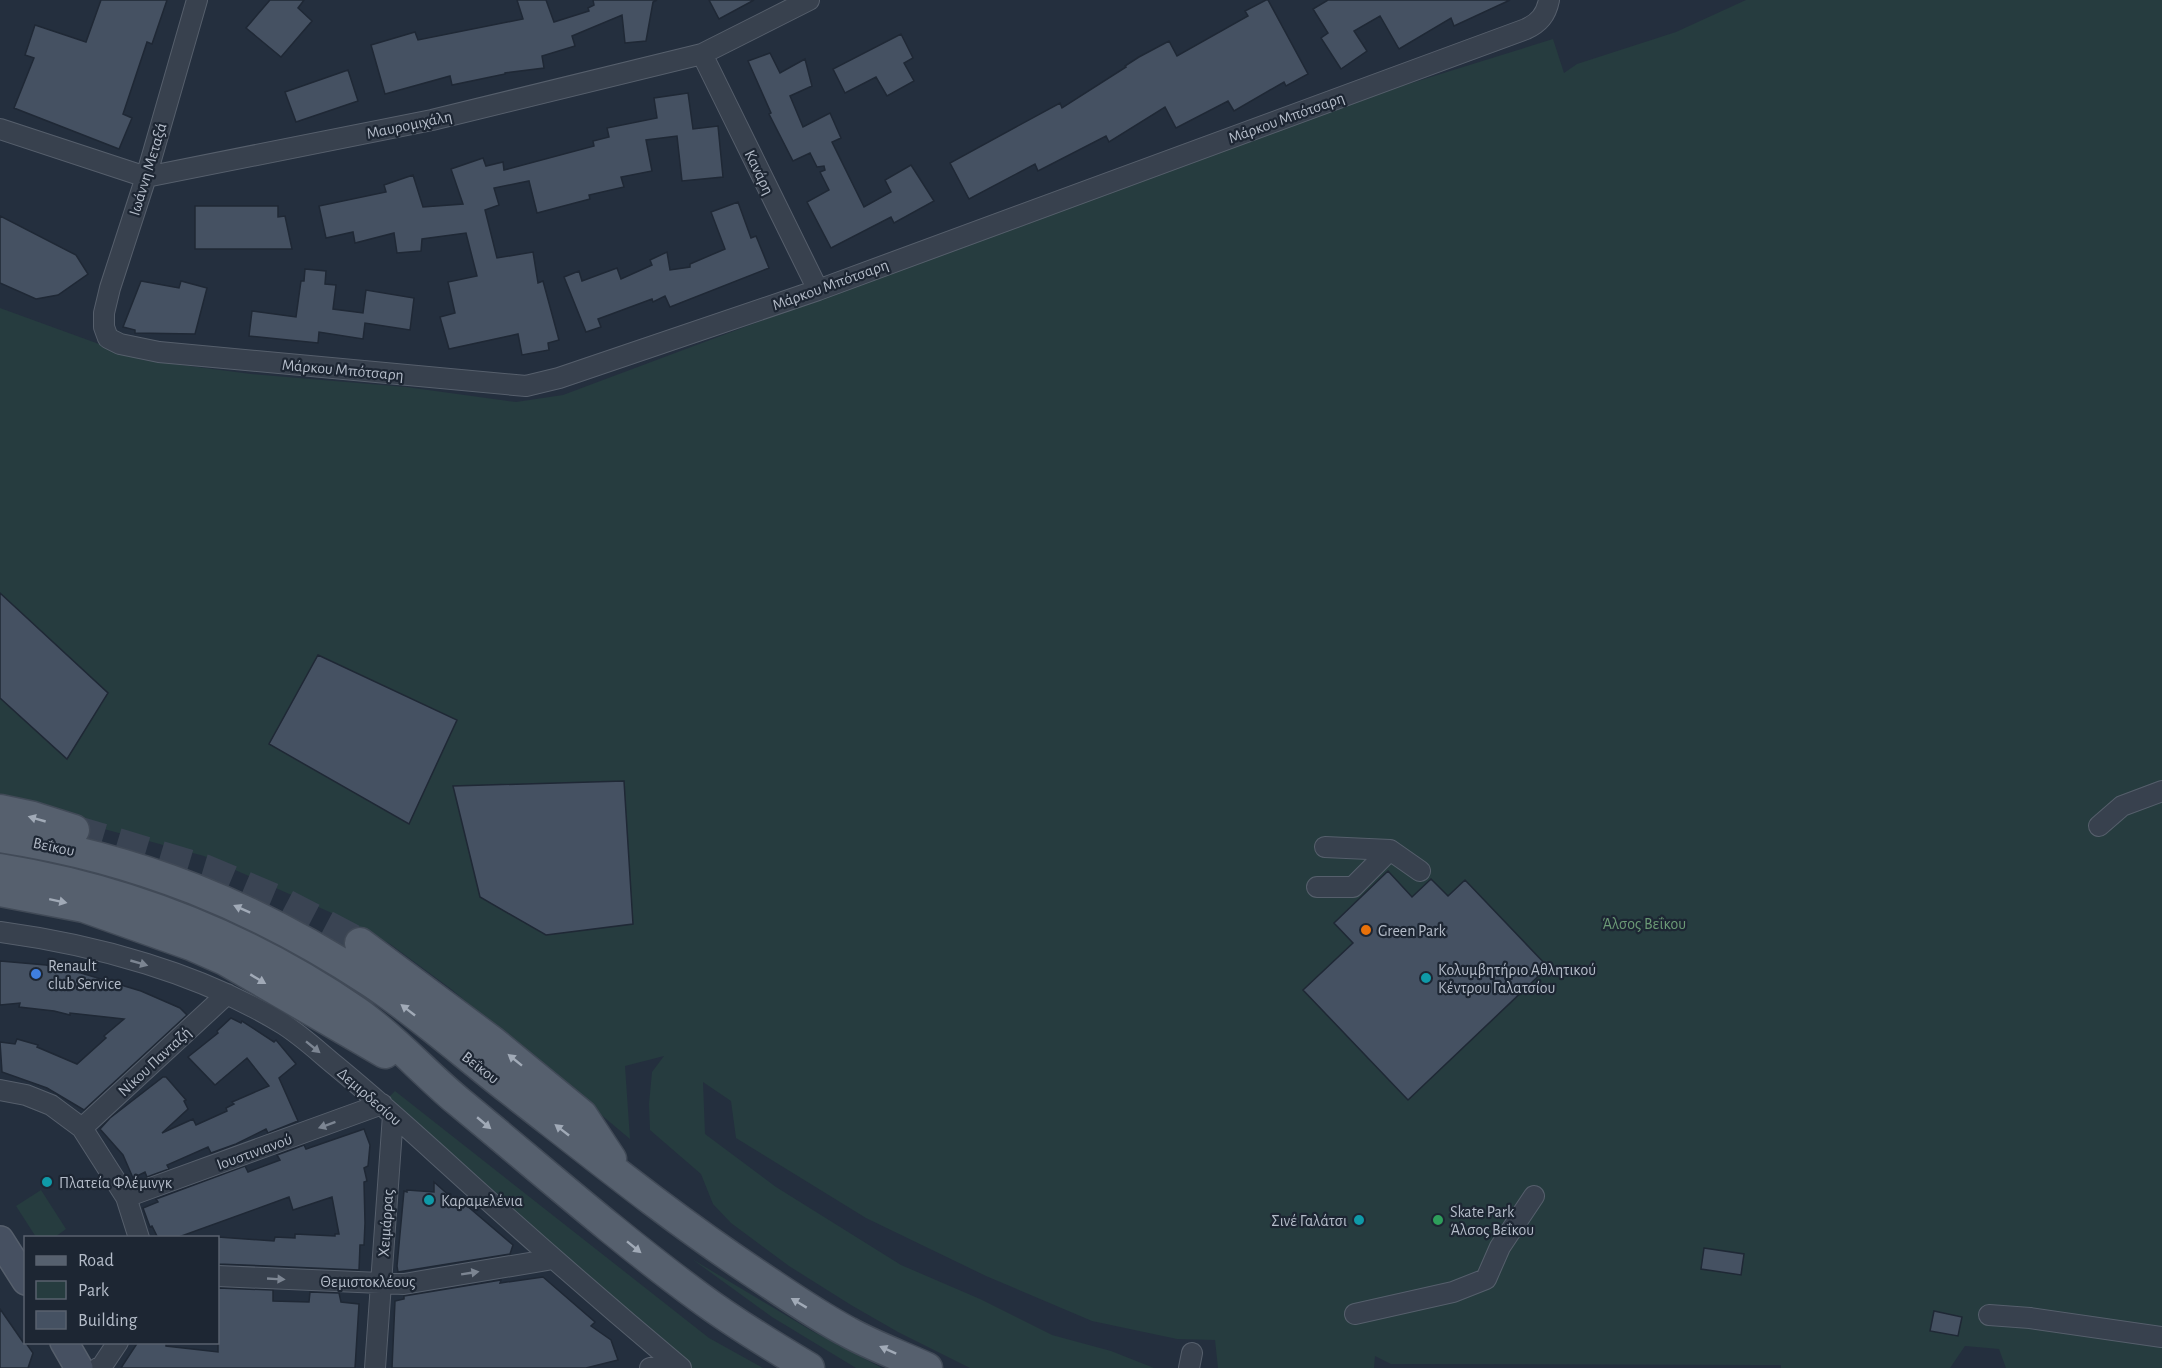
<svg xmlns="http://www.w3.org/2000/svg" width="2162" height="1368" font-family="'Alegreya Sans',sans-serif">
<rect width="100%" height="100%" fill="#242f3e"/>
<path fill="#263c3f" d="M1746,0H2162V1368H2006L1999,1349L1965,1346L1950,1368H1781V1365H1762L1391,1364L1375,1356L1374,1368H1218L1215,1340L1177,1339L1092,1321L986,1276L866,1218L736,1138L731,1101L703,1082L705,1134L776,1187L901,1265L980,1299L1052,1335L1111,1351L1154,1368H970L898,1332L851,1305L789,1266L731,1223L713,1204L701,1174L650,1130L649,1104L652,1072L664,1056L625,1066L630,1139L451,989L390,944L334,914L204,856L78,822L0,808V308L143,360L251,374L406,387L516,402L563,395L1028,221L1402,86L1553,39L1564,73L1577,64L1676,32Z
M395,1091L709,1338L763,1368H691L389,1097Z
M41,1190L66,1229L55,1237H36L16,1206Z
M692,1259L812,1331L882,1368H856L772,1317Z"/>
<path fill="#455162" stroke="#1f2835" stroke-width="1.5" d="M101,0H167L152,44L147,42L123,114L132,118L119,149L14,108L34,58L25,55L35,25L86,42Z
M270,0H304L298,8L312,21L281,57L246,28Z
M517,0H546L554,22L589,11L588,8L594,5L593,0H657L653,2L646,41L625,43L622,15L572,36L575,46L542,56L544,68L505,73V74L452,85L450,76L385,94L371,45L415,32L418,40L523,19Z
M709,0H754L719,19Z
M1266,0H1268L1308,74L1286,86L1284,82L1234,111L1228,101L1176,128L1165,107L1109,142L1106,136L1038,171L1035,164L969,199L950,163L1060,103L1062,108L1126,67L1125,66L1139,57L1169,41L1177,56L1248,16L1245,11Z
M1328,0H1510L1454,26L1451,18L1399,49L1380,16L1354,31L1367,51L1341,69L1321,38L1328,33L1313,9Z
M901,34L913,58L904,63L914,81L887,96L876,77L845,93L833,69Z
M770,53L780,73L805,59L812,86L790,96L803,127L830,113L841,138L832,142L864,207L891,192L885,180L911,165L934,201L894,223L891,217L831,248L807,202L829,190L820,172L825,170L824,166L817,167L810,153L793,161L769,114L771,113L748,61Z
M348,70L358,101L296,122L285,92Z
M688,93L693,129L718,126L723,177L682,181L677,136L646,140L652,171L621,177L624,187L589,195L590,199L537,213L529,181L494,188L499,205L485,210L497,258L533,252L538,283L543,281L559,340L548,343L549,350L522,355L518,334L449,349L440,317L455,313L448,282L477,276L466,233L422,239L421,251L397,253L394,233L355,243L353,232L326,238L319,206L386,192L384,185L413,175L423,207L463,204L451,169L483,158L486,166L503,162L504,170L594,146L593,141L609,137L607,128L657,118L654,98Z
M738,202L751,238L756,236L769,268L670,307L665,296L653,302L652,299L598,319L601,327L586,332L564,277L579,271L582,281L617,268L621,279L652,265L650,260L667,252L670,270L690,267V264L725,249L711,212Z
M195,206H278V217L285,216L292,249H195Z
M0,216L76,255L88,274L58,295L36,299L0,283Z
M305,269L326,271L325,284L336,285L333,309L363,313L366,290L414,298L410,330L365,323L363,339L319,332L318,343L249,336L252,311L296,317L301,281H304Z
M141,281L179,288L181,281L207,288L195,334L135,333V330L123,327Z
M0,593L108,693L67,759L0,698Z
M318,655L457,720L409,824L269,744Z
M624,781L633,924L546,935L480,897L453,786Z
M1388,871L1412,897L1431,879L1448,896L1465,880L1548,967L1408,1100L1303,990L1353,943L1334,923Z
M0,961L46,965L81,973L141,991L180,1008L187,1015L84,1110L47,1088L2,1072L0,1042L15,1044L17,1039L38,1045L37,1047L77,1064L106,1038L104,1036L124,1019L70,1013V1015L54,1011L19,1007L20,1003L0,1005Z
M231,1018L241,1023L242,1021L274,1042L276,1040L296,1064L279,1078L298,1121L268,1133L266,1129L236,1144L211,1153L208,1147L167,1165L169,1169L147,1177L145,1172L133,1178L123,1155L100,1129L110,1118L163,1077H166L186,1100L184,1101L188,1109L162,1133L193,1119L196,1125L227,1111L226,1108L234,1104L232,1102L269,1086L247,1058L215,1085L188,1057L218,1033L217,1031Z
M364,1129L370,1145L368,1166L364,1168L367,1181L364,1182L365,1223L364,1245H360L359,1270L218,1264V1237L274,1241L275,1237L295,1238V1234L335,1236V1234H339L332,1197L293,1210L289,1197L176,1238H158L152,1226L150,1227L143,1208L158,1202L156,1199L245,1166L248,1172L280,1160L277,1155L304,1145L306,1149Z
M434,1182L463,1208L466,1205L513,1245L510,1254L398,1272L397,1266L404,1191L407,1192V1190L434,1192Z
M1704,1248L1744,1254L1741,1275L1701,1269Z
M543,1277L595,1322L591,1326L611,1340L618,1360L586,1368H392L395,1301L404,1299V1296L501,1280L500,1283Z
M218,1288L273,1290V1301L309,1302L310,1292L339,1293L341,1302L359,1304L355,1368H121L138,1342H166V1346L218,1352Z
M0,1309L23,1342L26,1343L33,1353L28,1368H0Z
M1934,1311L1962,1317L1958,1336L1930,1331Z"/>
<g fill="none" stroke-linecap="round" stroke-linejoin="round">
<path stroke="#3a4453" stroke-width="30" stroke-dasharray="30 15" stroke-linecap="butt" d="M74,830L204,869L280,901L360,943"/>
<g stroke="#565f6c" stroke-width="22">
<path id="street" d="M197,0L146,177L110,288L104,313V327L108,338L120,344L159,352L526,386L559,378L818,290L1526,29C1539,23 1546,15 1549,0
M702,54L818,290
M0,129L146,177L432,120L702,54L809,0
M2099,826L2122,806L2162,791
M1325,847L1390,850
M1317,887H1353L1390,850L1420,871
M0,932C96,945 200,973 283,1024C302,1036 319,1052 336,1066C371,1095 405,1125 439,1156C518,1228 599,1299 681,1368
M0,1090L26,1095L51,1105L82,1128L126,1197L139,1238
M82,1128L227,994
M126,1197L382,1104
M218,1276L404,1284L553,1259
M1355,1314L1453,1292L1486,1279L1500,1247L1534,1196
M1989,1315L2030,1318L2162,1337
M98,1368L102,1366L118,1342
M375,1368L393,1115
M650,1368L674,1363
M1189,1368L1192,1353"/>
</g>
<g stroke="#565f6c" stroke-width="30">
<path id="secondary" d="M0,1240L26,1281
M64,1342L79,1368"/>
</g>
<g stroke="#414a57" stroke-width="33">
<path id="primary" d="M0,810L33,817L74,830
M0,837C138,858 255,906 371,982C418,1013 464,1054 509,1089C590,1152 670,1217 756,1274C786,1294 816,1315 848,1332C873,1346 901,1356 927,1368
M0,869C129,890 249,938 357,1012C394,1038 424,1073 458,1101C538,1167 616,1236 699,1297C734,1323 772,1346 809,1368
M0,891L84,907L191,945L225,960L385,1053
M360,943L493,1042L582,1115L611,1159"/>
</g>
<use href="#street" stroke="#38414e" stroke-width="20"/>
<use href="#secondary" stroke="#465061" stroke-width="27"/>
<use href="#primary" stroke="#56606e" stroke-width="30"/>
</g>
<defs><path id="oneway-solid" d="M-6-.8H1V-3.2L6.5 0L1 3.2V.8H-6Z" transform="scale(1.5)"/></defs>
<g fill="#a1aab7">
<use href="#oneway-solid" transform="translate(37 819) rotate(-164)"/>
<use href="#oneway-solid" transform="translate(58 901) rotate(12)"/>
<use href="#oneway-solid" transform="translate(242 909) rotate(-156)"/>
<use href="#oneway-solid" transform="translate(258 979) rotate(31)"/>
<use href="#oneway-solid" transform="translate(408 1010) rotate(-142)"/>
<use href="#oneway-solid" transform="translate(515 1060) rotate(-141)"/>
<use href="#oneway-solid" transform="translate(484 1123) rotate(40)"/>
<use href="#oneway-solid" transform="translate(562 1130) rotate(-142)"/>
<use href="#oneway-solid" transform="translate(634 1247) rotate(39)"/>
<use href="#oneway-solid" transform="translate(799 1303) rotate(-149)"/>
<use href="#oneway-solid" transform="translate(888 1350) rotate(-156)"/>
</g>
<g fill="#7c8592">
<use href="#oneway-solid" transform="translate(139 963) rotate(16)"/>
<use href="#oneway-solid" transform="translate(313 1047) rotate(39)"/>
<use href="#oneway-solid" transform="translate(327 1125) rotate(160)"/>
<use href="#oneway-solid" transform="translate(470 1273) rotate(-9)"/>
<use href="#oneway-solid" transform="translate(276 1279) rotate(3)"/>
</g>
<circle fill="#e8710a" stroke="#1d2633" stroke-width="2" cx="1366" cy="930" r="6"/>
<circle fill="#3f7fe0" stroke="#1d2633" stroke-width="2" cx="36" cy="974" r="6"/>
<g fill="#0f9aa8" stroke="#1d2633" stroke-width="2">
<circle cx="1426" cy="978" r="6"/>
<circle cx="47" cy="1182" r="6"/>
<circle cx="429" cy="1200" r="6"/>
<circle cx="1359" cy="1220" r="6"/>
</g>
<circle fill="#2e9e5b" stroke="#1d2633" stroke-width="2" cx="1438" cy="1220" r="6"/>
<g text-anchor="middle" stroke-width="4.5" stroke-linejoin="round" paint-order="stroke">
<g font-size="16" fill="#b4bcc9" stroke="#1d2633">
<text transform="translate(1286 117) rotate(-20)" y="6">Μάρκου Μπότσαρη</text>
<text transform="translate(409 124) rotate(-12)" y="6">Μαυρομιχάλη</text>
<text transform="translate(147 169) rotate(-73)" y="6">Ιωάννη Μεταξά</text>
<text transform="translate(760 172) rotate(64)" y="6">Κανάρη</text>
<text transform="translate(830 284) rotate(-20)" y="6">Μάρκου Μπότσαρη</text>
<text transform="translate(343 369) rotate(5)" y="6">Μάρκου Μπότσαρη</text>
<text transform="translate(54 846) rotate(12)" y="6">Βεΐκου</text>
<text transform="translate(154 1061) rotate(-43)" y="6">Νίκου Πανταζή</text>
<text transform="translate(481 1067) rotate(38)" y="6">Βεΐκου</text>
<text transform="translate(370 1096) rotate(41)" y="6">Δεμιρδεσίου</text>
<text transform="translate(254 1151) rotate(-20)" y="6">Ιουστινιανού</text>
<text transform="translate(385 1223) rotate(-86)" y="6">Χειμάρρας</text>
<text x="368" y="1287">Θεμιστοκλέους</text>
</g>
<g font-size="16" fill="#6b9a76" stroke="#1d2633">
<text x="1644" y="929">Άλσος Βεΐκου</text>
</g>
<g font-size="16" fill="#b4bcc9" stroke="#1d2633" text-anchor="start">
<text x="1378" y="936">Green Park</text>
<text x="48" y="971">Renault<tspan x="48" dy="18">club Service</tspan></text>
<text x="1438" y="975">Κολυμβητήριο Αθλητικού<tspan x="1438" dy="18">Κέντρου Γαλατσίου</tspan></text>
<text x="59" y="1188">Πλατεία Φλέμινγκ</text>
<text x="441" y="1206">Καραμελένια</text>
<text x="1450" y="1217">Skate Park<tspan x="1450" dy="18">Άλσος Βεΐκου</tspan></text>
<text x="1347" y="1226" text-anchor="end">Σινέ Γαλάτσι</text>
</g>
</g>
<rect x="24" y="1236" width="195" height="108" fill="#1d2633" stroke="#59626f" stroke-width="1.5"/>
<rect x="36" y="1256" width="30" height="9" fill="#56606e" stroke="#59626f" stroke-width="1.5"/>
<text x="78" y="1266" font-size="18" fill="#b4bcc9">Road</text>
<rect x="36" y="1281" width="30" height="18" fill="#263c3f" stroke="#59626f" stroke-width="1.5"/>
<text x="78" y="1296" font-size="18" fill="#b4bcc9">Park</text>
<rect x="36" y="1311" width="30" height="18" fill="#455162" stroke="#59626f" stroke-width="1.5"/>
<text x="78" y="1326" font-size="18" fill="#b4bcc9">Building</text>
</svg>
